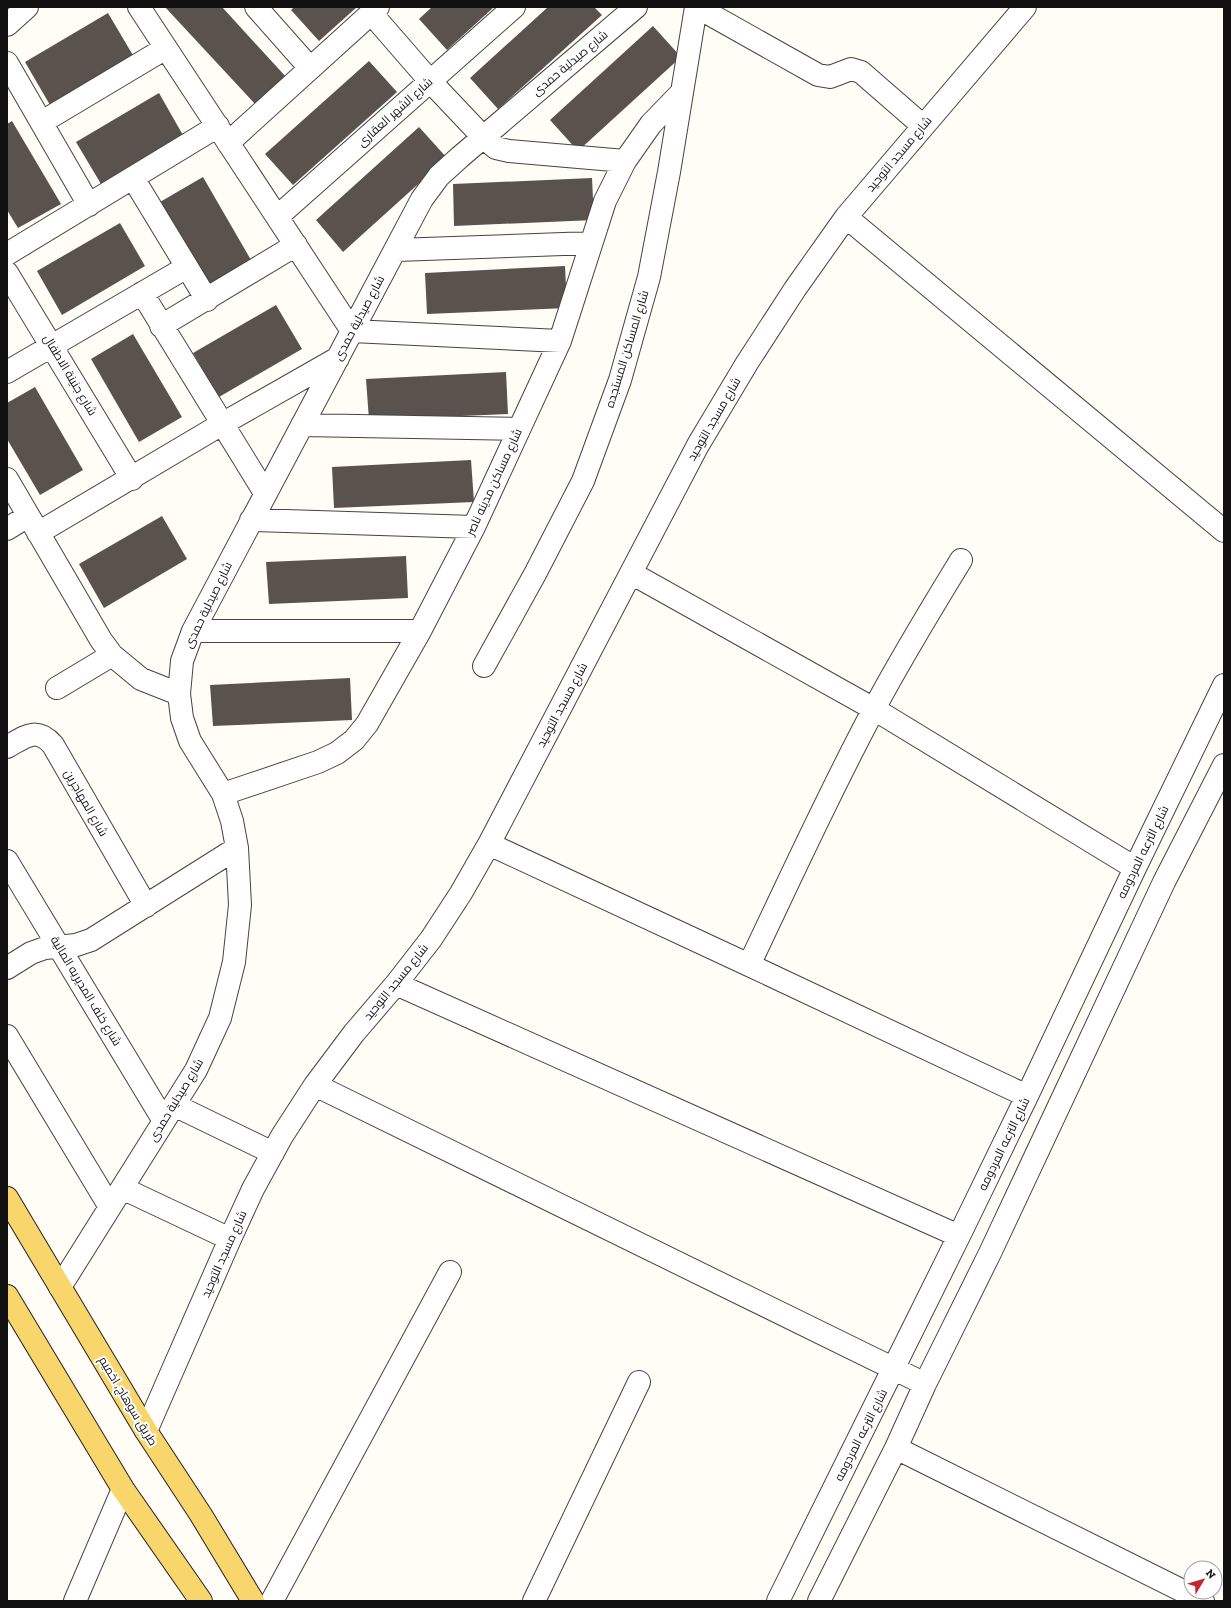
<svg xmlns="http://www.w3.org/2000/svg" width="1231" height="1608" font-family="'Zilla Slab',Cairo,serif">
<rect width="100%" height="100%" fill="#fffdf5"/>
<path fill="#5a524d" d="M165,7H222L287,78L257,106Z
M294,7H357L319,41L291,10Z
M432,7H494L447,50L419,19Z
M548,7H594L602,15L498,109L470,78Z
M108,13L134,57L50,105L25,62Z
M653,26L681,57L578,151L550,120Z
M369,61L397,92L293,185L265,154Z
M159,93L184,137L101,184L76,142Z
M12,121L61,204L18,228L7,210V124Z
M419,127L447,158L343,252L316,220Z
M203,177L251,260L208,285L160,202Z
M592,178L594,220L454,226L453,184Z
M120,223L145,266L62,315L37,271Z
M565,266L567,308L427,314L425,273Z
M276,305L302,349L219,397L193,353Z
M133,334L182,417L139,442L91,359Z
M506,372L508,414L369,420L366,379Z
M35,387L83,470L40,495L7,439V403Z
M471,460L474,502L334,508L332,467Z
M162,516L187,559L104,608L79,564Z
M406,556L408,598L269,604L266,562Z
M350,678L352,720L213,726L210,685Z"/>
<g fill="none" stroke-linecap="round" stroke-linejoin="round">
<g stroke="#444" stroke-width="24">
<path id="street" d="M139,7L352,331L560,341
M256,7L310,68
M697,7L818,75L830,77L851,69L861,72L923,126
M371,13L430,81L483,137L496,148L509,151L625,161
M7,25L27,7
M7,63L89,205
M42,122L166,48
M228,143L378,7
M133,178L207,300
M277,217L514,7
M846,217L1224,531
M396,250L591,243
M7,254L218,126
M7,273L132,479
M142,293L265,493
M161,326L296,245
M7,372L187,267
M302,425L519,429
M7,479L101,640L112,655L141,679L179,694
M251,520L474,527
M7,529L28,516
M38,533L222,424L338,358
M631,573L874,709L1135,868
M193,631H420
M484,666L535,574L583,481L620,380L649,277L669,172L696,7
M57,688L112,655
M7,747C25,737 36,726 53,745L146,906
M223,794L318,762L337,753L354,740L367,724L420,631L474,527L560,341L605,201L625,161L651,124L682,92
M489,844L749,965L1027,1096
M7,861L164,1121
M749,965C790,879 829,793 874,709C901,658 931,609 961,560
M7,968L31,953L45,948L76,945L91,940L237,848
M396,984L959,1236
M7,1036L110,1207
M315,1085L925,1384
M174,1105L273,1153
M122,1188L230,1239
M60,1287L196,1070L220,1018L234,962L240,905L237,848L232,821L223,794L190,741L182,718L179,694L182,661L193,631L422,199L439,176L460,157L636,7
M146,1431L230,1239L253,1189L282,1136L315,1085L354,1033L396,984L431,939L461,893L489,844L698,445L747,363L795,289L846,217L1025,7
M896,1448L1203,1601
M75,1601L123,1489
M272,1601L450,1272
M534,1601L639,1382
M778,1601L959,1236L1027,1096L1135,868L1224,685
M819,1601L896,1448L925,1384L990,1253L1164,882L1224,765"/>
</g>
<g stroke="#222" stroke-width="24">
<path id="primary" d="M7,1198L146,1431L201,1515L253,1601
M7,1296L123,1489L201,1601"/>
</g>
<use href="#street" stroke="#fff" stroke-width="22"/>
<use href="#primary" stroke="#f9d66b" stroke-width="22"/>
</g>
<g text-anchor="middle" stroke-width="4" stroke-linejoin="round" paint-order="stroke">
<g font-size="12" fill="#111" stroke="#fff">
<text transform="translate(570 63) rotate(-40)" y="4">شارع صيدلية حمدى</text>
<text transform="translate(395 112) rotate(-42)" y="4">شارع الشهر العقارى</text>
<text transform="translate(899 154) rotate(-50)" y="4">شارع مسجد التوحيد</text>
<text transform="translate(359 318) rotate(-62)" y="4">شارع صيدلية حمدى</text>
<text transform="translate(627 349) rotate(-73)" y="4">شارع المساكن المستجده</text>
<text transform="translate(70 375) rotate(59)" y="4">شارع جنينة الاطفال</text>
<text transform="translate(714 419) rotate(-60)" y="4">شارع مسجد التوحيد</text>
<text transform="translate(494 482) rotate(-65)" y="4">شارع مساكن مدينه ناصر</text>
<text transform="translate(208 605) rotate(-64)" y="4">شارع صيدلية حمدى</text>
<text transform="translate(562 705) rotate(-62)" y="4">شارع مسجد التوحيد</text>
<text transform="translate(86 803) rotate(60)" y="4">شارع المهاجرين</text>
<text transform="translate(1143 852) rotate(-64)" y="4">شارع الترعه المردومه</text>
<text transform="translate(396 982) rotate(-51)" y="4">شارع مسجد التوحيد</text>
<text transform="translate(86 991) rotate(59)" y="4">شارع خلف المديريه المالية</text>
<text transform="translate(176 1100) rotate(-59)" y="4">شارع صيدلية حمدى</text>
<text transform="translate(1004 1144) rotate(-64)" y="4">شارع الترعه المردومه</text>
<text transform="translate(224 1254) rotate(-66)" y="4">شارع مسجد التوحيد</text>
<text transform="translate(128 1401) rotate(59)" y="4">طريق سوهاج, اخميم</text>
<text transform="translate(861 1435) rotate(-63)" y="4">شارع الترعه المردومه</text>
</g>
</g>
<rect width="1231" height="1608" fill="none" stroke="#111111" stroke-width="16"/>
<g transform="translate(1203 1580) rotate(52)"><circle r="19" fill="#ffffff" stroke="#a0a0a0"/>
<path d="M0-3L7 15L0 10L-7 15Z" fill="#c4262e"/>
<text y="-6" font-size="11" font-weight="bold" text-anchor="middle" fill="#111111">N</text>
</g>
</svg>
